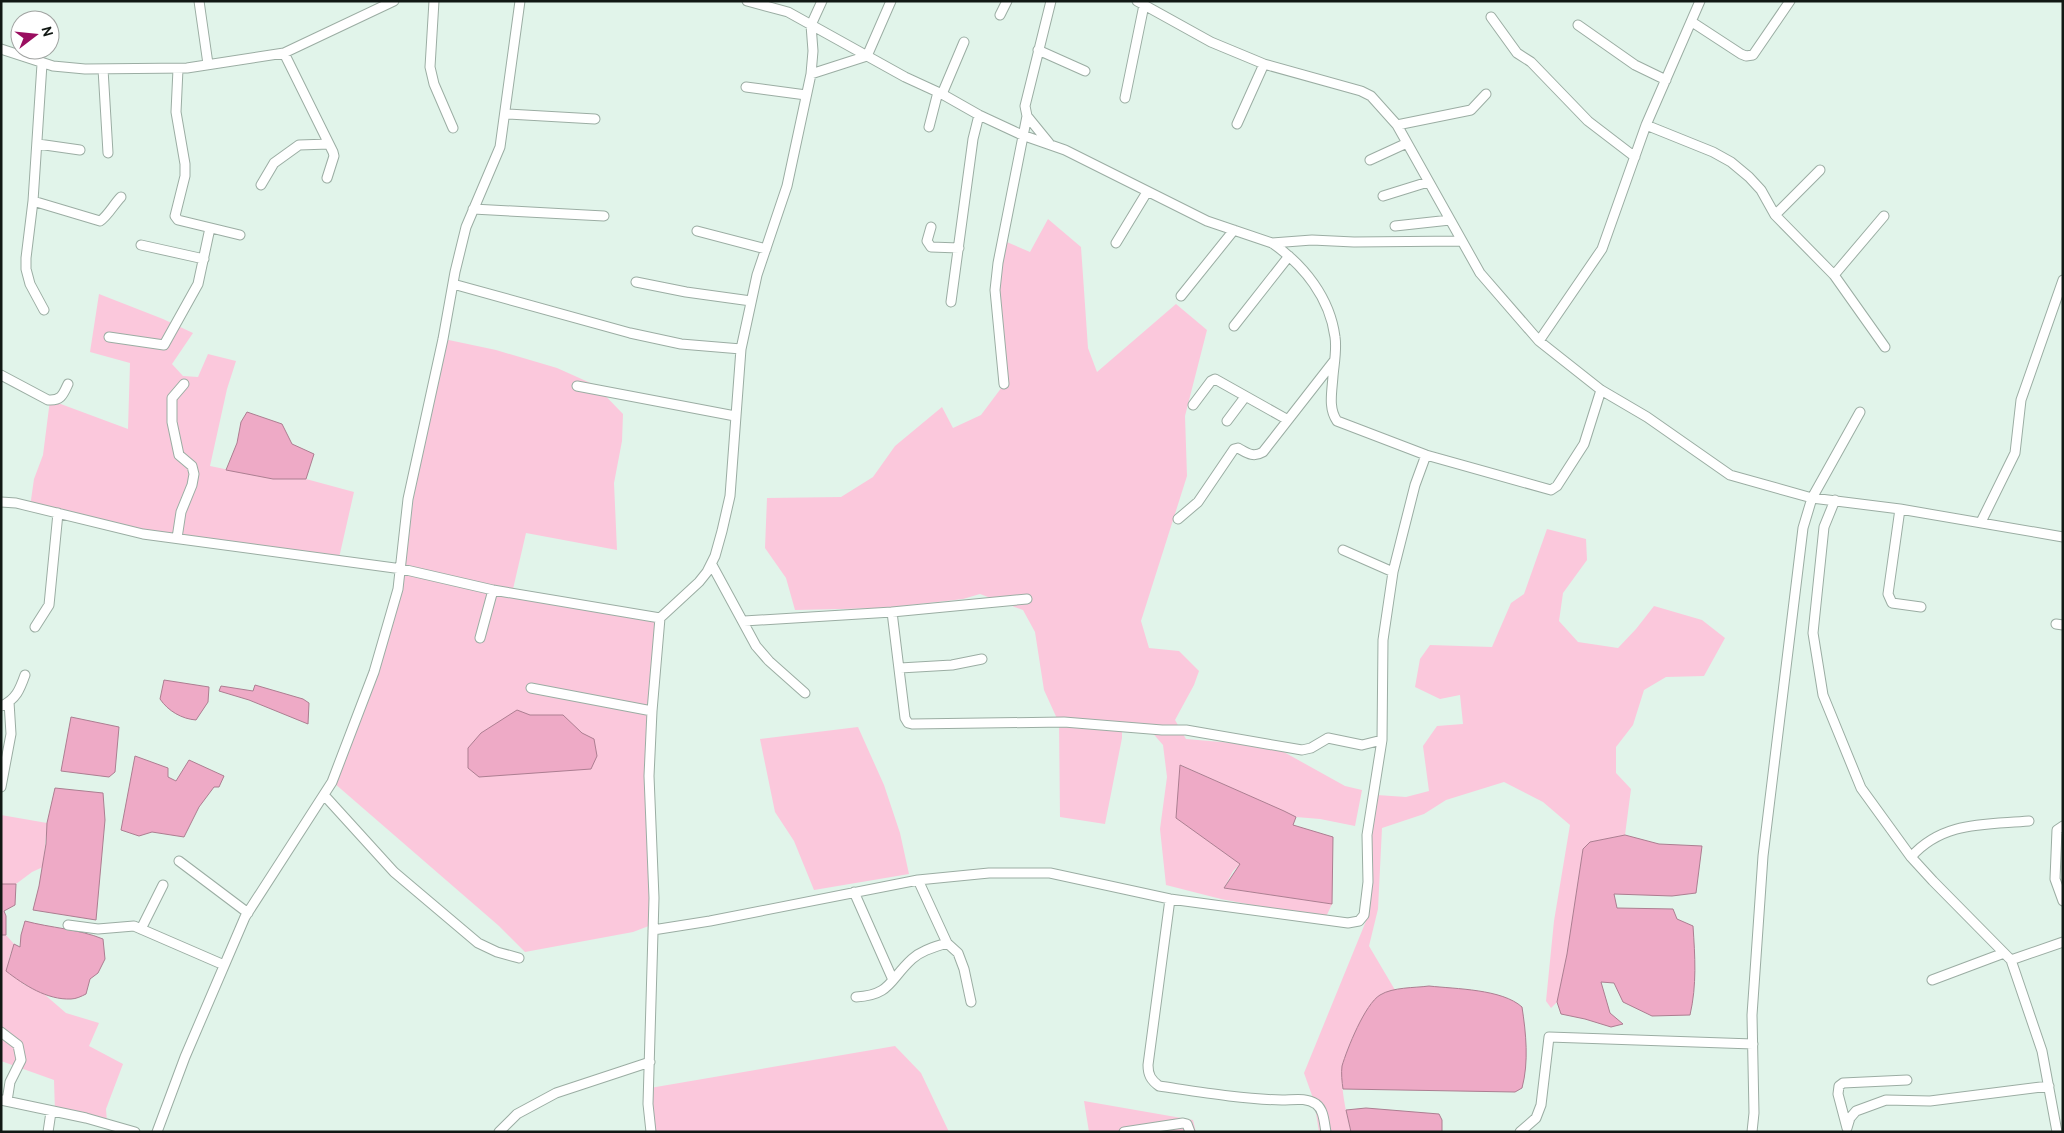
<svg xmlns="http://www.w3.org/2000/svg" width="2064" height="1133" font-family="Overpass,sans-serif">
<rect width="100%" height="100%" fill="#e1f4ea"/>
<path fill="#fbc8dc" d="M1048,219L1081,247L1088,348L1097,372L1176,304L1207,330L1185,416L1187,476L1141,621L1149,648L1179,651L1199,671L1194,685L1175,720L1186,739L1233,743L1282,751L1345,786L1362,790L1355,826L1320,819L1296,817L1181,765L1176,818L1240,864L1233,871L1224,888L1332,904L1325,919L1221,899L1166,885L1160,829L1167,777L1163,745L1150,730L1122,731V738L1105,824L1060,817L1059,723L1044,690L1035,632L1023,610L980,594L963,599L885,608L795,610L786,578L765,548L767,498L841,497L873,477L895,446L942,407L953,428L981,415L1002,387L996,302L1002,240L1030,252Z
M99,294L163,319L193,333L172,364L183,376L198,377L208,354L236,361L227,389L210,466L273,479H306L354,492L339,558L142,529L30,507L34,479L43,455L50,400L128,429L130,363L90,352Z
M444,339L496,350L557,368L595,385L623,414L622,441L614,483L617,550L526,533L513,589L662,618L651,778L654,924L633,932L525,952L499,926L334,783L405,570L413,501Z
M1547,529L1586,539L1587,560L1563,593L1559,621L1578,642L1618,648L1636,629L1654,606L1702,620L1725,638L1704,676L1666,677L1644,690L1633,725L1616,747V773L1631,789L1625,835L1590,842L1583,849L1567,954L1557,1002L1551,1008L1546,1001L1554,921L1570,825L1543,802L1504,782L1446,800L1424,814L1382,828L1378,909L1369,946L1395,990C1391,992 1385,992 1380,995C1367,1002 1343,1054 1342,1070C1341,1091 1346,1112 1351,1132H1319L1314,1101L1304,1073L1366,921L1370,826L1377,795L1406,797L1429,791L1423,746L1437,726L1463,724L1460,695L1440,699L1415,687L1420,659L1430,645L1492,647L1511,603L1524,594Z
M858,727L884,785L900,833L909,874L814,890L794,841L775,812L760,739Z
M1,815L47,823L43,867L32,872L16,884H1Z
M1,935H6L14,944L9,958L23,984L44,994L66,1013L99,1023L89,1046L123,1064L106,1109L107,1122L55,1112L54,1080L1,1061Z
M895,1046L921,1073L949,1132H651L650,1088Z
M1084,1101L1193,1120L1196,1132H1089Z"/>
<path fill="#eeaac6" stroke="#ac7e91" d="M247,412L282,424L292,444L314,454L306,479H273L226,470L237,443L241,422Z
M164,680L209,687L208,702L196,720C182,719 168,711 160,699Z
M255,685L303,699L309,703L308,724L249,700L219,691L221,686L253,691Z
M517,710L530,715H563L582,733L594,739L597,756L591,769L479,777L468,768V748L481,733Z
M71,717L119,727L115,772L109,777L61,771Z
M135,756L168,768V777L176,781L189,760L224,776L219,787H214L199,807L184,837L152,832L139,836L121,830Z
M1180,765L1284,811L1296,817L1293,825L1333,837L1332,904L1224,888L1240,864L1176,818Z
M55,788L103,793L105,820L96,920L33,910L39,886L46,844L47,823Z
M1625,835L1659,844L1702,846L1696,893L1672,896L1614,894L1617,908L1673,909L1677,919L1693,926C1695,956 1697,985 1690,1015L1652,1016L1623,1002L1614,983L1601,982L1610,1013L1623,1024L1611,1027L1585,1019L1561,1014L1557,1002L1567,954L1583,849L1590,842Z
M1,884H16L15,905L4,911L6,916V935H1Z
M25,921C51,928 79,929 103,939L105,959L98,973L90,979L86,994C82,996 76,999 71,999C47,1000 24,985 6,971L14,944L20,947L21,935Z
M1429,986C1456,989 1502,989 1522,1007C1526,1033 1529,1062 1522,1088L1515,1092L1343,1089C1342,1082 1341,1073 1342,1066C1347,1049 1365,1004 1380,995C1393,987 1414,988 1429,986Z
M1366,1108L1439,1114L1442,1120V1132H1351L1346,1110Z"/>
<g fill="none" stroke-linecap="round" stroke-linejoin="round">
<g stroke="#9bada3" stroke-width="11">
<path id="minor" d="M199,1L208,64
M434,1L430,67L434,84L453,128
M747,1L788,12L905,77L942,94L979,115L1022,135L1065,150L1207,221L1272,243L1312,240L1354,242L1462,241
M1137,1L1211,42L1264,64L1361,91L1371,96L1397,125L1480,273L1539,341L1601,390L1647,417L1730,475L1812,498L1900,509L2063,537
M1000,15L1007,1
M1491,17L1517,53L1531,62L1588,121L1635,157
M1692,22L1741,54L1746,56L1753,55L1790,1
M1578,25L1635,65L1666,80
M1,49L53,66L85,69L187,68L284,53L394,1
M1038,50L1085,71
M284,53L333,152L334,156L327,178
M42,64L33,201L26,258V269L30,284L44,310
M103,69L108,153
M178,69L176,112L185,164V176L175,216L178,220L240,235
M811,74L867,56L891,1
M746,87L806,95
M942,94L964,42
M1125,98L1144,5
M506,114L595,119
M1237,124L1264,64
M1397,125L1471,110L1486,94
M1646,125L1713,152L1731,162L1749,177L1761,190L1775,215L1834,275L1885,347
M929,127L938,92
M1049,143L1027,116L1025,106L1051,1
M38,144L80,150
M1370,160L1407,143
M261,185L274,163L299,145L329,144
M1383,196L1428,182
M33,201L100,221C107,217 114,204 121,197
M473,209L604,216
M1775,215L1820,170
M1395,226L1450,220
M931,227L927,241L931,247L959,248
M697,231L766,249
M1116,243L1147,192
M1272,243C1304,265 1330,298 1335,337C1337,350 1334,364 1333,376C1332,392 1328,408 1337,421L1426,455L1551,490L1557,486L1584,444L1601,390
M141,245L204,259
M1834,275L1884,216
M636,282L686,292L751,301
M453,284L630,333L681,344L741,349
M1181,296L1234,230
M951,302L973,139L979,115
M1234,326L1289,256
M109,337L164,345L198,284L210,228
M1539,341L1602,249L1646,125L1700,1
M1,375L48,400C61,401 63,395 68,384
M1004,384L995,290L998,263L1027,116
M577,386L735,416
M1193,405L1211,381L1215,379L1288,420
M1227,421L1245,397
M1835,500L1824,527L1813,633L1823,695L1861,788L1911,857L1933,881L2011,960L2042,1051L2057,1132
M1,502L16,503L143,534L402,569L493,590L660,618
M1900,509L1888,594L1892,603L1921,607
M1178,519L1198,502L1234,449L1238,448C1247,453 1253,458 1263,452L1334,361
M1981,522L2015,453L2021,400L2063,280
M177,538L181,512L192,485L194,474L192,466L179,455L172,422V398L184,384
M1343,550L1393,572
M712,565L756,646L769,661L805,693
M892,612L905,718L908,723L912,724L1064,722L1162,730H1186L1302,750L1311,748L1328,738L1362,745L1382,740
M744,621L892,612L1027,599
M2056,624L2063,625
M35,627L49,605L58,513
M480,638L493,590
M900,668L952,665L982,659
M531,688L652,711
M1,706C16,700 20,689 25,675
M1,787L11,734L9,702
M324,795L394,872L478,943L497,952L519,958
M2063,826L2057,830L2055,879L2063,901
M1911,857C1943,821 1985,825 2029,821
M179,861L248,913
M918,880L947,943L958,953L964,969L971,1002
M854,892L893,980
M1170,899L1148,1065C1148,1075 1151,1080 1159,1086C1200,1092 1241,1099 1282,1100C1293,1100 1306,1097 1316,1104C1324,1110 1324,1122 1326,1132
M68,925L98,929L134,926L224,965
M141,929L163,885
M653,930L710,921L918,880L989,873H1050L1170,899L1348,923L1359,921L1364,915L1368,882L1367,835L1382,740L1383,640L1393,572L1415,485L1426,455
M2011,960L2063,942
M1932,980L2004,953
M856,997C891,995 889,980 912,959C922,950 935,947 947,943
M1,1032L18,1045L21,1060L10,1082L7,1101
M1,1100L86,1118L135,1132
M1847,1128L1850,1118L1856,1111L1886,1100L1930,1101L2049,1086
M1847,1128L1838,1094L1839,1086L1843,1083L1907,1080
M48,1132L51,1112
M157,1132L185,1057L245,917L332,782L374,672L398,589L408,499L443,339L455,272L466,227L500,147L520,1
M499,1132L517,1114L556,1093L650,1062
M651,1132L648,1104L654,898L649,776L652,711L660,618L699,582L707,572L715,556L722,531L730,496L741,349L757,275L787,186L811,74L813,51L811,25L822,1
M1124,1132L1183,1123L1187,1124L1190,1132
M1520,1132L1536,1118L1541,1105L1549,1037L1753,1044
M1752,1132L1754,1113L1752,1015L1763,856L1803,528L1812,498L1860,412"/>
</g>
<use href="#minor" stroke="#fff" stroke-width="9"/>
</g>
<rect width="2064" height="1133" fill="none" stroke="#111814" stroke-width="5"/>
<g transform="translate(35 35) rotate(74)"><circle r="24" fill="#ffffff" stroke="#a0a3a1"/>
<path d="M0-4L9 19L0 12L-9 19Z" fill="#9a0e60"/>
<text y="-8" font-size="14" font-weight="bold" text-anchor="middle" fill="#111814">N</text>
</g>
</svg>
